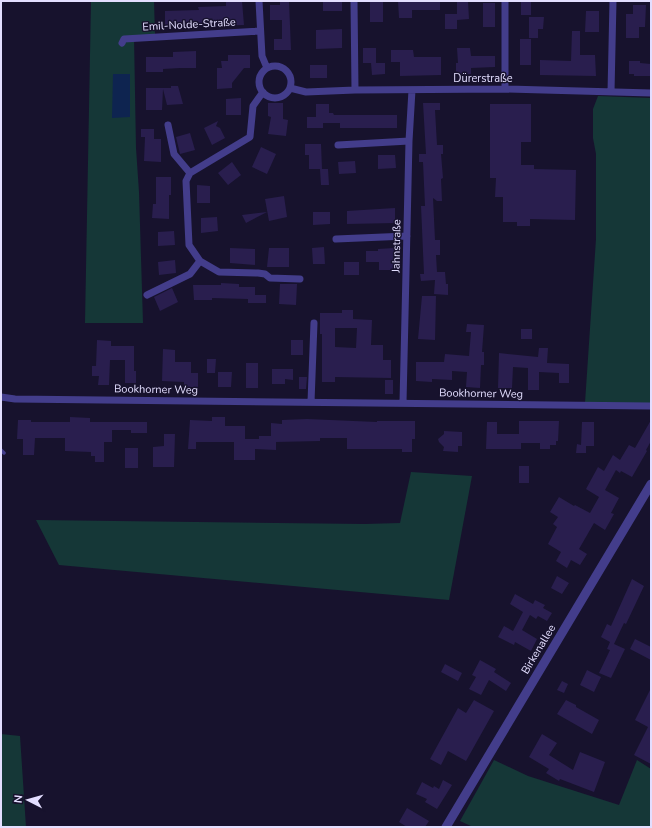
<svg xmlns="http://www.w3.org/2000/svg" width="652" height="828" font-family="'Nunito Sans',sans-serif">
<rect width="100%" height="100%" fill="#17122d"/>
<path fill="#153737" d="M91,1H154L155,35L134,37L136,148L139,192L143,323H85Z
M598,96L651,98V403H585L596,239V154L593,138V109Z
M411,472L472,476L449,600L59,565L36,520L365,524L400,523Z
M1,734L20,736L26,827H1Z
M494,760L528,776L619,805L637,760L651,769V827H473L460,821Z"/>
<path fill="#0e2450" d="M113,74H130V117L112,118Z"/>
<path fill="#291e4e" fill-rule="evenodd" d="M226,1H242L244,25L165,27V11L199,10L198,7L226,6Z
M280,1H289L291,50H274V39H282V20H270V5H280Z
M323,1H342V11H323Z
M370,1H383V22H370Z
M398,1H440V10H412V18H399Z
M457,1H468L469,19L457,20Z
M521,1H531V15H521Z
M483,3H495V27H483Z
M633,5H646L645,27H639V38H626V14H633Z
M586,11H599V32H585Z
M445,14H457V29H445Z
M529,17H544L543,29H538V38H529Z
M342,29V48L316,49V30Z
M572,31H580V55H595L596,76L540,75V60L571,61Z
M520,39H531V65H520Z
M363,48H376V63H385V74L372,75L371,63H363Z
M457,48H470L471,56H495V67L471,68V74L456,75V63H458Z
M391,50H413L414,57H441V75L400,76V62H391Z
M196,51V68H180L163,69V72H146V57H173V52Z
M228,55H250V68H244L232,83V88L217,89V68H222L221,61H228Z
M629,61H640V63L651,64V76H634V74H629Z
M310,65H327V78H310Z
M171,86H178L183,104L167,105L163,89L162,110H146V88H171Z
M241,98V115H226V99Z
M268,103H283V119L288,120L286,136L268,134L271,117L268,116Z
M423,103H440V110H435L437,145H443V154H441L443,178L441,179L442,201H437L433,198L435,240H440V255H436L437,272H445L446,284H448V295L434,294L435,280L421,281L420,274H424L421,206H425L423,162H419V154H426Z
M316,104H329V113H333L334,115H397V128H340V123H323V128H307V117H316Z
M490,104H531V142H521V165H534V169L576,170L575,220L530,219V226H517V222H503V197H495L496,178H490Z
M218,121L216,126L220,128L225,138L212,145L204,128Z
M141,129H154V139H161V162L144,161L145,137H141Z
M190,133L195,150L180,154L176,137Z
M305,144H321L322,169H309V155H305Z
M261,147L276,154L267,174L252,167Z
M378,155H395L396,168L378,169Z
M355,161L356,173L339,174L338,162Z
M232,162L241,175L228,185L218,173Z
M320,169H328L329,185H321Z
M156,177H171V195H169V219L152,218L153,204H156Z
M197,185L210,186V203H197Z
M284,196L287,217L269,221L265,199Z
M395,208V223L347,224V211Z
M267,212L246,223L242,215Z
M313,212H330V224L313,225Z
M217,217L218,231L201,233V218Z
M174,231L175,245L158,246V232Z
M324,247L325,264H313L312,248Z
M230,248L255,249V265L230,263Z
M269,248H289V267H267Z
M394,248V270H379V262H366V251H378V249Z
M175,260L176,273L159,275L158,262Z
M344,262H359V275H344Z
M221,283L239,284V287H255V295H266V303H248V299L212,298V300H194L193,285H221Z
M280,284H297L296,305L279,304Z
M172,288L178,302L160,311L154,297Z
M422,296H436L435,340L418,339Z
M342,310H353V319L372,320L371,345H383V360H391V378L335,377V382H322V334H320V313H342ZM335,328H357L356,348L335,347Z
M467,324L484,325L482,352H484V365H481L480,388L466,387L467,372L452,371V380L432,379V382L416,381V362H444L445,354L469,356L471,332H466Z
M521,329H532V339H521Z
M97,340L111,341V346H134V371H136V383H125V360H110L109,385H98L99,376H92V366H96Z
M291,340H303V355H291Z
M539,348H548L547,363L569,364V383H559V373L539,372V390H528V368L513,367L512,388H498L499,353L538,357Z
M163,349L175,350V362H191V373H198V387H184V382L162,381Z
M207,359H216L215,373H207Z
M246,363H258V388H246Z
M272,369H293V380L285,379V384H272Z
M218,372H232L231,387H218Z
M299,377H307L306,389H299Z
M385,380H393V394H385Z
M70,417L90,418V422H147V433H131V430H112V442H104V462H95V456H91V452L65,451V438H35L34,455H23V439H17L18,420H31V422H70Z
M212,417H225V426H245V439H259V436H271V423L282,424V420L307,419L377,422V421H415V439H412V452H402V449H347V438H320V441L276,442V450L255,449V460H234V442H196V449H188L190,420L212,421Z
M651,420V441L646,450L647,451L632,477L621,471L620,473L616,470L605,490L619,498L611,513L614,514L605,530L594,523L579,549L587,554L580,565L571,560L567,568L556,561L561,552L548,544L557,527L553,524L558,517L550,512L559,497L574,506L575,505L590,513L599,497L586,489L598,467L604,471L613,455L620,460L629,445L635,448Z
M519,421H559L558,441H556V445H550V449H540V443H521V449H486L487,422H497V434H519Z
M582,422H594V446H586V453H576L577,444L581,445Z
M444,431L462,432V446H458V452L443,451L444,447L439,442L438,439L444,434Z
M164,434H175L174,467H153V447L164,446Z
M125,448H138V468H125Z
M519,466H529V483H519Z
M557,576L569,583L562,594L551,588Z
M632,579L644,586L626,624L624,623L614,644L625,649L611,678L599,673L610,650L607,649L610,642L601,637L607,624L611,626Z
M515,594L533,604L535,600L545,605L543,608L552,613L547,621L538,616L536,619L530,615L522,630L537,639L531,651L515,642L514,645L498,637L504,626L513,631L523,612L510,604Z
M635,639L651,647V660L630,649Z
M480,660L496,669L494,672L511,683L506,691L489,680L481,695L469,689L476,677L472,675Z
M445,664L462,673L458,681L441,672Z
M587,670L601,677L594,692L580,685Z
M562,681L568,684L564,693L557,690Z
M651,688V764L634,755L648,727L635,720Z
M474,700L494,711L466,761L448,751L441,765L430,759L458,708L466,713Z
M566,700L576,705V707L599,720L592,734L557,714Z
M542,734L557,743L549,755L573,770L580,752L605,762L594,792L560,779L559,781L546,773L549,769L529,757Z
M443,780L452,785L437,809L425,802L427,799L416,794L422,782L433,788L434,786L439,789Z
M407,808L429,821L425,827H407L399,822Z"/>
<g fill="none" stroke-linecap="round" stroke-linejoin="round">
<path stroke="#433d8b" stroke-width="3.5" d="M1,450L4,453"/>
<path stroke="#433d8b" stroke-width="7" d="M259,1L262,56L267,68
M354,1L355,90L505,89L651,93
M122,43L124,39L260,31
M259 82a16 16 0 1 1 32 0a16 16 0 1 1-32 0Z
M290,88L306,92L355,90
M505,89V1
M263,92L253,106L250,137L190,173L186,181L189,245L200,261L219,272L258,273L265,274L270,278L300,279
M611,92L613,1
M168,125L174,154L190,173
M338,145L409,141
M336,239L407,236
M147,295L190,274L200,261
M1,397L15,399L651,406
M311,402L314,323
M403,403L409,141L412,90"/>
<path stroke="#433d8b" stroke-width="9" d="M446,827L651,484"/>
</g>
<g text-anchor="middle" stroke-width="3" stroke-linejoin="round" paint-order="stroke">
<g font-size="11" fill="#e3deff" stroke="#17122d">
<text transform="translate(189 24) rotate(-3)" y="4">Emil-Nolde-Straße</text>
<text x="483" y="82">Dürerstraße</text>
<text transform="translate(396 246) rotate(-89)" y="4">Jahnstraße</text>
<text transform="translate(156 389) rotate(1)" y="4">Bookhorner Weg</text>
<text transform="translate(481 393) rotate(1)" y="4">Bookhorner Weg</text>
<text transform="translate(538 649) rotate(-59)" y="4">Birkenallee</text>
</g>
</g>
<rect width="652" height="828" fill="none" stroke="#e3deff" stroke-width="4"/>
<g transform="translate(28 800) rotate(276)" stroke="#17122d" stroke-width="3" paint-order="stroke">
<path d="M0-3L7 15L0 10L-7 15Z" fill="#e3deff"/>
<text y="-6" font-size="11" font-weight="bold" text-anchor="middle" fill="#e3deff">N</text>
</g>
</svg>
